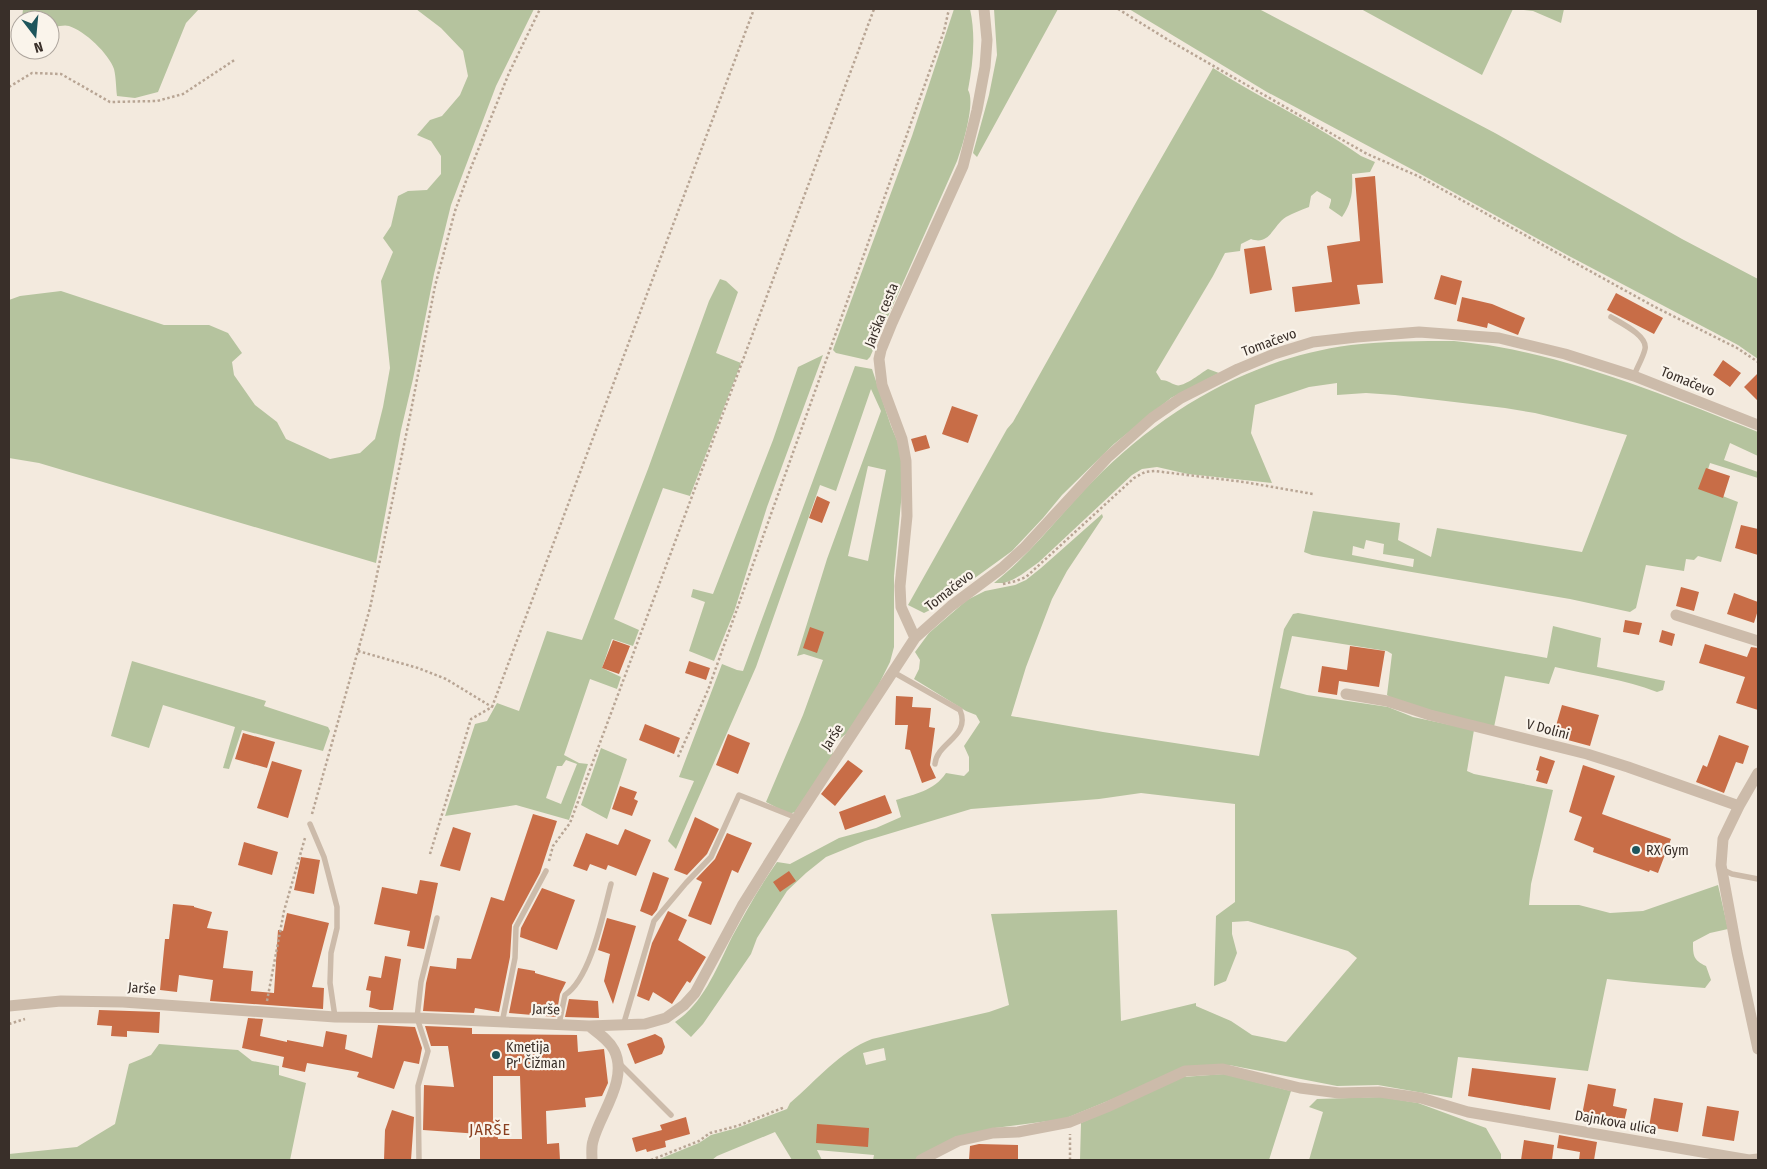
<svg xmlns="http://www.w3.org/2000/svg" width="1767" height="1169" font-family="'Fira Sans Condensed',sans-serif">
<rect width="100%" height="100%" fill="#f3eade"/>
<path fill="#b5c39e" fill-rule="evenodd" d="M23,9H199L186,23L158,92L135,98L117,96C116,88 116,77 114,69C109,54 85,31 69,26C63,24 57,28 50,26V20L22,19Z
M416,9H534L496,86L451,205L434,274L413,379L401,430L376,563L39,463L9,458V300L20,296L61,291L164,325H209L228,333L242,353L232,362L234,375L255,405L277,422L286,439L330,459L360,453L375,439L383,407L390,368L381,281L393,252L383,238L391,226L398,196L408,191L427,190L441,174V156L431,141L417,135L430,120L442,116L460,95L468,76L463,51L441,28Z
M954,9H970C976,36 973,63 968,90C976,102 962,148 957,161L870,357L867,360L836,353L833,350L834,347L912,136Z
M994,9H1058L977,157L973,153L989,95L997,55Z
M1129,9H1259L1495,133L1682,239L1758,279V359L1738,345L1569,256L1415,171L1267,92Z
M1361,9H1513L1482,75Z
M1516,9H1564L1561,23L1533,11Z
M1213,68C1262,99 1314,123 1361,156L1375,162L1370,172L1352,174C1353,191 1352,203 1342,217L1329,208L1331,201V199L1317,191L1311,196L1309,207C1301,210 1293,213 1286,217C1273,225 1270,246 1251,239L1241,244L1240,251L1225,253L1213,276L1156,372L1161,380C1167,380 1170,383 1176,385C1183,388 1201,373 1208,369L1219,373L1171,398L1114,444L1062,495L1043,518L1012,551L932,609L924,613L908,605L1007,429L1013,422L1139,197Z
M720,279L726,281L738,292L716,353L741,363L690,496L663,488L614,619L639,630L633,646L612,639L602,668L621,677L617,689L590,679L564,755L579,763L588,764L569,820L516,805L445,816L475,724L487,721L497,703L519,711L547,631L582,640L648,469L709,301ZM566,760L577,764L561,804L546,798L557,766H562Z
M1454,341C1469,343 1484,344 1499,347C1588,363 1674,399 1758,432V456L1730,443L1724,460L1758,472V478L1710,463L1702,488L1738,502L1721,562L1698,556L1694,560L1686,559L1684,571L1646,565L1636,608L1630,612L1570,599L1312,555L1304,552L1313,511L1400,523L1398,540L1431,557L1437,528L1582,552L1627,435L1535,413L1505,408L1395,395L1366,393L1337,395V383L1309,387L1255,405L1251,433L1272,483L1188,474L1157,467L1142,469L1132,475L1039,562L1021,575L1012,580L1004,583H994C1032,553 1060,514 1094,480C1164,409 1252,358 1351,345C1385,341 1420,341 1454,341ZM1366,540L1384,544L1383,554L1414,559L1413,567L1352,555L1353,546L1364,549Z
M823,355L767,507L734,612L714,661L689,651L705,602L691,597L693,589L713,594L773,440L798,367Z
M855,366L872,369L891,426L899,445L901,455L902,492L894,576V647L890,662L875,692L847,733L836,742L833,748V755L795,812L789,814L766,802L803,715L823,660L804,654L797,656L827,559L881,411L871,389L836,491L820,485L756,667L676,849L668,841L694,781L679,777L722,664L737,670L743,671ZM868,466L886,470L868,561L848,556Z
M1102,514L1103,517L1067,571L1052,599L1026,667L1011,716L1103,732L1259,756L1284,629L1293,614L1298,613L1547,658L1553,626L1601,638L1597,667L1665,681L1663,690L1657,692C1624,679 1589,675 1555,667L1549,684L1505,676L1494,727L1396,701L1387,695L1392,654L1387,651L1292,636L1280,688L1307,695L1388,707L1413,717L1474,730L1467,771L1474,774L1553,790L1531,884L1529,905H1579L1610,913L1643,911L1718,885L1728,929L1710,933L1693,942C1693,955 1693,960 1706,966L1711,980L1705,988C1672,985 1640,983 1607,979L1588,1071L1458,1057L1452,1098L1378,1085L1337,1086L1229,1065L1137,1089L1064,1119L995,1128L916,1160H873L874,1155L817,1150L822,1160H792L775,1132L717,1156L712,1160H657L699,1143L711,1135L737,1128L787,1109L790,1103C816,1081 840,1051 872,1039L989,1012L1009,1005L991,914L1117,910L1121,1021L1196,1003V1006L1231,1021L1252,1035L1286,1042L1357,958L1348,951L1248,921L1232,922V934L1237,953L1226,981L1214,986L1216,916L1235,902V804L1141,793L1099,799L971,809L865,841L826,857L806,873L787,891L757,938L751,954L703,1024L691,1037L675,1022C704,1003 717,967 732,937C746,911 760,886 777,862L790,864L839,838L876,828L901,817L896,800C915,794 934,791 946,773L964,776L969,771V757L964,746L980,722L976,715L966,711L914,679L919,669L920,660L915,652L929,633L967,600L985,591L1015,585L1026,580L1041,568ZM884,1048L886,1060L866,1065L863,1053Z
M132,661L266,701L264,706L328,727L330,731L323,751L242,730L229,769L223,768L235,727L163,705L149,748L111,736Z
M601,748L627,759L607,819L581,805Z
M159,1044L238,1050L252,1061L279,1066V1075L306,1083L290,1160H9V1154L77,1147L115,1124L129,1064L151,1055Z
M1224,1074L1291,1091L1269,1160H1080L1081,1123L1183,1077Z
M1381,1097L1418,1103L1486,1128L1501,1154V1160H1309L1323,1112L1309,1107L1317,1099Z"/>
<path fill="#c86d47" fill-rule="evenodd" d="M1375,176L1383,283L1357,285L1360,304L1295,312L1292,287L1332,282L1327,246L1360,241L1355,178Z
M1265,246L1272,290L1250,294L1244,249Z
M1441,275L1462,281L1456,305L1434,299Z
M1616,293L1663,318L1654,334L1607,310Z
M1462,297L1492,304L1525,318L1518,335L1488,323L1487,328L1457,321Z
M1723,360L1741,373L1730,387L1713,375Z
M1758,373V401L1744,387Z
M952,406L978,415L968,443L942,434Z
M926,435L930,448L915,452L911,439Z
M1706,468L1730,476L1723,498L1698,489Z
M817,496L830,502L822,523L809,518Z
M1741,525L1758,529V555L1735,548Z
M1681,587L1699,592L1694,611L1676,606Z
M1734,593L1758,602V610L1754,623L1727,614Z
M1625,620L1642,623L1639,635L1623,632Z
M810,627L824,632L817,653L803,648Z
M1662,630L1675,634L1672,646L1659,642Z
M613,640L630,646L619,674L602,668Z
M1705,644L1747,657L1751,647L1758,648V710L1736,703L1745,677L1699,663Z
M1350,646L1385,651L1379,687L1339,681L1337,695L1318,692L1322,666L1347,670Z
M689,661L710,668L706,680L685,673Z
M896,696L913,697L912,707L931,708L929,727L935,728L930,765L936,778L922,783L910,750L905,749L908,725H895Z
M1562,705L1599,715L1590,746L1553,736Z
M645,724L680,738L674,754L639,740Z
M243,733L275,742L267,768L235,759Z
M728,734L750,743L738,774L716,765Z
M1719,735L1749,746L1743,764L1736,762L1724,793L1696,782L1703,765L1707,767Z
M1540,756L1555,761L1547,784L1536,781L1539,771L1536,770Z
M848,760L863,771L835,806L821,794Z
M272,761L302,770L288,818L257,808Z
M1583,765L1615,776L1602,814L1671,839L1658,873L1650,870L1649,872L1593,852L1594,848L1574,840L1582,817L1569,812Z
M620,786L637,792L634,799L638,801L632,816L612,809Z
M885,795L892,813L845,830L839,812Z
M533,814L557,821L540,873L512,925L510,957L499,1012L475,1008L474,1013L423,1011L426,983L430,966L456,969L457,958L471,959L491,897L504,901Z
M695,817L719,829L707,854L687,875L674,870Z
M453,827L471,833L460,871L440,866Z
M625,829L651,840L636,876L608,865L606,870L590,864L587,871L573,866L586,833L618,845Z
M727,833L752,843L738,873L732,870L711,925L688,916L702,882L696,879L715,859Z
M244,842L278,852L272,875L238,865Z
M301,857L320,860L314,894L294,890Z
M789,871L796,881L780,892L773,882Z
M653,872L669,878L657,910L652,916L640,911Z
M420,880L438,883L424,949L407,946L410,931L374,924L382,887L417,894Z
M542,888L575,900L557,950L520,937L521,928Z
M173,904L194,906V907L212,912L207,928L228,931L223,968L253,971L251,991L274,993L278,930L283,931L287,913L329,923L312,987L324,988L323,1009L210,1001L213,980L179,975L177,992L160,990L165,939H169Z
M668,911L687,920L678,940L706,957L690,983L687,981L672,1004L653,992L649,1001L637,996L652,943Z
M607,918L636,926L613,1004L604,981L610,954L598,950Z
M385,956L401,959L393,1010H380L369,1007L371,991L366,990L369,976L381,978Z
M518,968L535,971V973L566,982L560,994L556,1017L509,1013Z
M569,999L598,1001L599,1018L565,1017Z
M99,1010L160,1012L159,1033L127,1031V1037L111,1036L112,1026L97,1025Z
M248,1018L263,1019L260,1036L287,1042V1040L323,1047L326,1031L347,1035L345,1049L372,1058L378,1025L415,1027L422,1048L419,1064L404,1061L394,1089L357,1077L359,1072L307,1063L305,1072L282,1067L284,1057L242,1048Z
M425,1026L472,1028V1034L577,1035L578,1052L604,1049L608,1083L602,1096L585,1098L586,1107L546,1111L547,1144L559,1143L560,1160H480V1134L423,1130L424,1085L454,1087L448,1046H431ZM493,1076H520L522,1139H498L497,1120L493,1121Z
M655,1034L662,1038L665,1047L662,1054L635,1064L627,1044Z
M1472,1068L1556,1078L1550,1110L1468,1096Z
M1588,1084L1616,1089L1613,1106L1627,1109L1624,1122L1582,1115Z
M1654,1098L1683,1103L1678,1132L1649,1127Z
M1707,1106L1739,1111L1734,1141L1702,1136Z
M392,1110L414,1117L411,1160H384L385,1130Z
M686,1117L690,1134L665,1141L666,1147L647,1152L646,1149L636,1152L632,1138L662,1130L660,1125Z
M817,1124L869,1128L868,1147L816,1143Z
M1559,1135L1597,1142L1594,1160H1579L1580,1152L1557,1148Z
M1524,1140L1554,1145L1552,1160H1521Z
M979,1144L1018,1145V1160H969L970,1146Z"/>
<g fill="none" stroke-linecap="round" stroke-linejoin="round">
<path stroke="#b8a594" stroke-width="2.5" stroke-dasharray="2.5 2.5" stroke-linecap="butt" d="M1118,9L1170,41L1367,154L1418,176L1655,307L1737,348L1758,362
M9,87L32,73L61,74L110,102L157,101L183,94L236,59
M1003,584L1016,581L1026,577L1134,478L1145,472L1155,471L1244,482L1313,494
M358,651L418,668L446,679L492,707
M678,757L708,690L944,31L949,9
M312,814L370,608L410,416L435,286L455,211L470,170L509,73L540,9
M430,854L471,719L492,707L754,9
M549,861L553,846L570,823L874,9
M267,1001L284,911L305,838
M9,1024L25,1019
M651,1160L699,1141L710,1133L737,1126L785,1107
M1070,1160V1134"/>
<path stroke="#cba" stroke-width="5.5" d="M1611,317C1621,323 1648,336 1645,349C1643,358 1637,367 1634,376
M893,672L960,710C971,737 937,742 935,764
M310,824L324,857L337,907V928L331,953L330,983L335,1017
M1721,869L1732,874L1758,879
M502,1023L515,958L516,927L546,871
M559,1024L565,995C591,978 603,914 611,884
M623,1026L654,921L686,883L711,857L739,795L797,818
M620,1064L671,1115
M419,1160L418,1086L428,1051L417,1018L421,982L437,918"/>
<path stroke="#cba" stroke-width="11" d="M1676,615L1758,641
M915,638L901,607L900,586L907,516L906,461L902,439L882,385L879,359L881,350L892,323L963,166L977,110L985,67L987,40L984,9
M1346,694L1387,701L1430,715L1587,754L1628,767L1739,806
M1758,773L1739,806L1723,839L1721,865L1737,952L1758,1049
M9,1006L61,1001L123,1002L335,1017L417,1018L589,1026L645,1024L666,1018L684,1005L695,993L742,906L797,818L915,638L951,606L1002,568L1025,547L1107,458L1152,418L1181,398L1238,369L1274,354L1313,342L1357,337L1419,332L1499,338L1565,354L1634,376L1758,425
M589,1026C598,1033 609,1040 614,1050C629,1079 600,1114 593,1141C591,1147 592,1154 592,1160
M921,1160L958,1141L993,1133L1018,1132L1070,1122L1107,1107L1185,1071L1223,1069L1300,1088L1339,1093L1379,1092L1421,1098L1468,1112L1749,1160L1758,1159"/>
</g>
<g fill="#1e555c" stroke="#faf4eb" stroke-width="2">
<circle cx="1636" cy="850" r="5"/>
<circle cx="496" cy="1055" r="5"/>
</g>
<g text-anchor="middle" stroke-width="4.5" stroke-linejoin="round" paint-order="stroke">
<g font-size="14" fill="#392f29" stroke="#faf4eb">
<text transform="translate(881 315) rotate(-68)" y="5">Jarška cesta</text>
<text transform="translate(1269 342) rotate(-20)" y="5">Tomačevo</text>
<text transform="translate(1688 381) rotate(22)" y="5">Tomačevo</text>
<text transform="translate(949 590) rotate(-38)" y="5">Tomačevo</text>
<text transform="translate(1548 729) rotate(15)" y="5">V Dolini</text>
<text transform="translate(832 737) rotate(-57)" y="5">Jarše</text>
<text transform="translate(142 988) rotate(5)" y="5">Jarše</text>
<text transform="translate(546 1009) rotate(2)" y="5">Jarše</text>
<text transform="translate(1616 1122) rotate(10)" y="5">Dajnkova ulica</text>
</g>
<g font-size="14" fill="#392f29" stroke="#faf4eb" text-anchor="start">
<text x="1646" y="855">RX Gym</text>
<text x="506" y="1052">Kmetija<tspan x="506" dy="16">Pr' Čižman</tspan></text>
</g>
<g font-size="16" letter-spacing="1" fill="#8a3f20" stroke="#faf4eb">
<text x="490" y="1135">JARŠE</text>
</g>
</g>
<rect width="1767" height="1169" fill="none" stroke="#392f29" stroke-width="20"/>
<g transform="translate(35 35) rotate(164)"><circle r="24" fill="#faf4eb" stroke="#ada59d"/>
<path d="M0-4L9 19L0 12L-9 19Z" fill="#1e555c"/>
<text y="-8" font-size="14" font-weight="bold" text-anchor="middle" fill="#392f29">N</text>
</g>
</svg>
